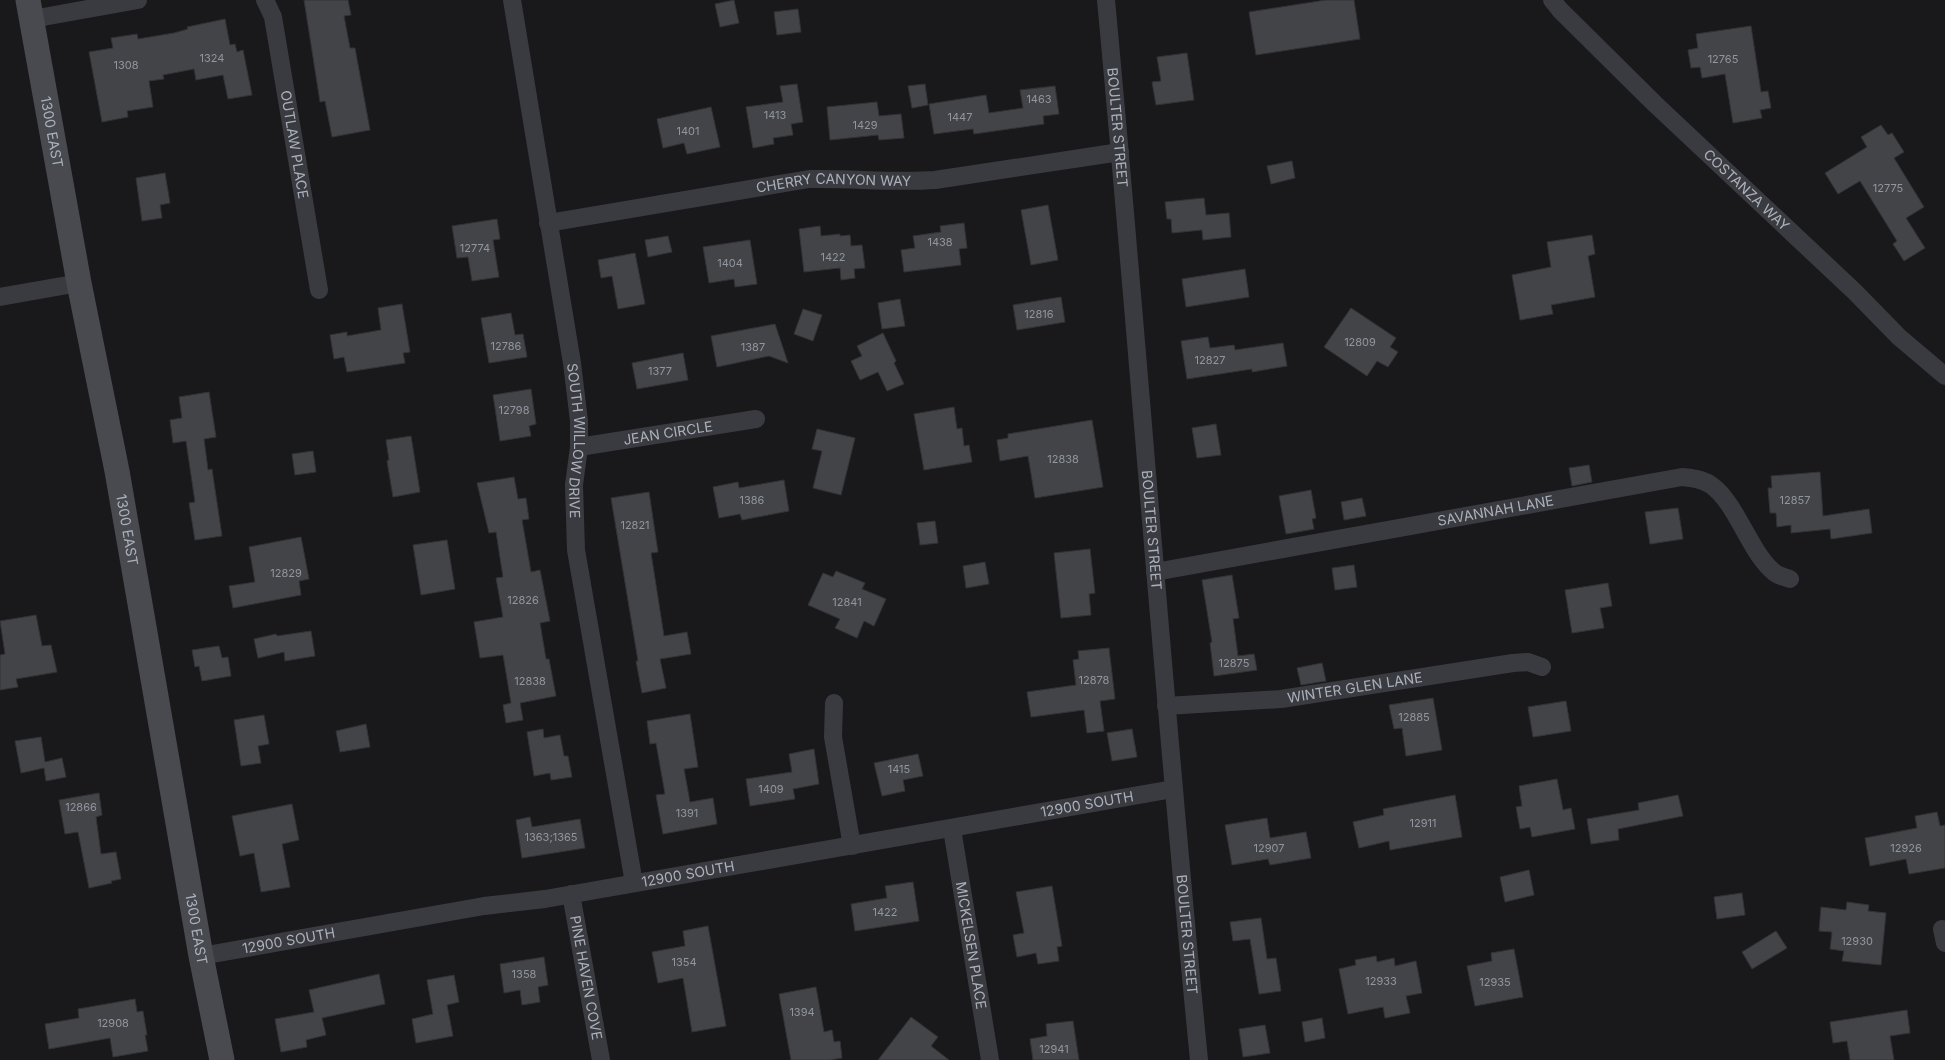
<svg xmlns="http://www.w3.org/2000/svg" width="1945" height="1060" font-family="Inter,sans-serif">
<rect width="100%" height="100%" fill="#19191b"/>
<path fill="#434448" stroke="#333337" d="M304,0H348L351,15L344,16L350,48H355L370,130L332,137L325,101L320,102Z
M734,0L739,23L720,27L715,4Z
M1326,0H1354L1360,39L1256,55L1249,12Z
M798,9L801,32L777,35L774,12Z
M225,19L230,45L235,44L237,52L243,50L252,95L228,99L223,75L196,80L194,69L163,75L164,79L149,81L153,107L127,111L128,117L102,122L89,52L113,48L111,38L137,34L138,39L174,33L188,29L187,27Z
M1751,26L1761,92L1768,91L1771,108L1760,110L1762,118L1733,123L1725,74L1702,78L1700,67L1691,68L1688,50L1698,48L1696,34Z
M1187,53L1194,100L1156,105L1152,82L1161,81L1157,57Z
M797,84L803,122L791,124L793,135L773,138L774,144L753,148L746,107L783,102L780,86Z
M925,84L928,105L912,108L908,86Z
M1055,86L1059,114L1043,116L1044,124L974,134L973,129L934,134L929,104L986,95L989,113L1023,108L1020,90Z
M877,102L879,116L901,114L904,138L879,140L878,135L830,140L827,107Z
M711,107L720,147L687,154L684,143L663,148L657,119Z
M1881,125L1888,135L1892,133L1904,152L1894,158L1924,207L1906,218L1925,248L1904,261L1893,244L1897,241L1860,181L1838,194L1825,173L1867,147L1861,137Z
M1292,161L1295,178L1271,184L1267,166Z
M165,173L170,203L160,205L162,218L142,221L136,178Z
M1204,198L1206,215L1229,213L1231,237L1203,240L1202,230L1172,233L1171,219H1167L1165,202Z
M1048,205L1058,260L1031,265L1021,210Z
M497,219L500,239L493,240L499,277L472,281L468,257L457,258L452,226Z
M964,223L967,248L959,249L961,265L904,272L901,250L915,248L913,236L941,232L940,226Z
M820,226L821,236L840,234V236L850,235L851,246L862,245L865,268L854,269L855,278L841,280L840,268L804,272L799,229Z
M1592,235L1595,254L1588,256L1595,297L1551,305L1553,314L1520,320L1512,275L1551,267L1547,242Z
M668,236L672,252L648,257L645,240Z
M750,240L757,284L735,287L734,279L709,283L703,247Z
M635,253L645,304L618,309L612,276L601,278L598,260Z
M1245,269L1249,297L1186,307L1182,279Z
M1061,297L1065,322L1017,330L1013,305Z
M900,299L905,326L882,329L878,303Z
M402,304L410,352L403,353L405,363L347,372L344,357L334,359L330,335L347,332V336L381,330L378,308Z
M1351,308L1396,338L1390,347L1398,352L1388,367L1377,361L1367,376L1324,347Z
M803,309L822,315L813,341L794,334Z
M511,313L515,335L523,334L527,357L489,363L481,318Z
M775,324L788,363L769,356L717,367L711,336Z
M883,333L896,361L894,363L904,384L887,391L878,372L860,380L851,361L862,356L857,346Z
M1208,337L1210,348L1234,345L1235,350L1283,343L1287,366L1252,372V369L1187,379L1181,341Z
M683,353L688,380L637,389L632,363Z
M531,389L536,424L529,426L531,436L500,441L493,395Z
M209,392L216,437L204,439L208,470L212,469L222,536L195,540L189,503L195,502L186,441L173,443L170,420L182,418L179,397Z
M954,407L957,429L962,428L964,446L969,445L972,462L924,470L914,414Z
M1092,420L1103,487L1035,498L1028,456L1000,461L997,440L1008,438V434Z
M1216,424L1221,455L1197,458L1192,428Z
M817,429L855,438L841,495L813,488L822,451L812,449Z
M411,436L420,492L393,497L387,461L389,460L386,440Z
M313,451L316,472L295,475L292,454Z
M1589,465L1592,482L1572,486L1569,468Z
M1820,472L1823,516L1869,509L1872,533L1831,539L1830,529L1791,533V525L1777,527L1776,513H1770L1768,488H1772L1771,476Z
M514,477L518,499L526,498L529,519L522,520L531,572L540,570L550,621L540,623L546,659H549L556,696L520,703L523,720L506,723L503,705L511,703L503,655L480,658L474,622L503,617L496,578L503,577L496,532L489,533L477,483Z
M784,480L789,511L742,520L740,514L719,518L713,487L738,482L739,488Z
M1311,490L1316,518L1312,519L1314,529L1286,534L1279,496Z
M649,492L658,552L651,553L664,636L687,632L691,654L660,659L666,688L642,693L636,661H638L611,498Z
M1362,498L1366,516L1344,520L1341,502Z
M1678,508L1683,539L1650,544L1645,512Z
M935,521L938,543L920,545L917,523Z
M301,537L309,579L299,581L301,595L233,608L229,586L255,582L249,547Z
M447,540L455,589L421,595L413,545Z
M1090,549L1095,593L1089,594L1091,615L1061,618L1054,553Z
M985,562L989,584L966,588L963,566Z
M1354,565L1357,587L1335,590L1332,568Z
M836,571L865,583L862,589L886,599L874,626L864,621L857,638L835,628L840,619L808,605L823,573L833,577Z
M1232,575L1239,618L1233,619L1238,656L1254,654L1257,670L1214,676L1210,643L1212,642L1202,580Z
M1608,583L1612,606L1600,608L1604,628L1572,633L1565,590Z
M36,615L42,646L51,645L57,672L16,679L18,687L0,690V655L5,654L0,621Z
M311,631L315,656L285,661L284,652L258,658L254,639L276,634L277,636Z
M219,646L222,658L228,657L231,676L202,681L199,666L195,667L192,650Z
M1109,648L1115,699L1100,701L1104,731L1087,733L1084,710L1031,717L1027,692L1076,685L1073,660L1079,659L1078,651Z
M1322,663L1326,681L1301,685L1297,668Z
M1433,698L1442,750L1406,756L1402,728L1394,729L1389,705Z
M1566,701L1571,731L1533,737L1528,707Z
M690,714L698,767L684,769L690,802L713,798L717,824L663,834L656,795L665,794L656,743L650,744L647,721Z
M264,715L269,744L258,746L261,763L241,766L234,720Z
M366,724L370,747L340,752L336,731Z
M543,729L544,738L560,735L564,756H568L572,777L551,780L550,773L534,776L527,732Z
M1132,729L1137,757L1112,761L1107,733Z
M41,737L45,762L62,758L66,777L46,781L44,768L21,773L15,741Z
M814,749L819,784L793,789L795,799L750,806L746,779L792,772L789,754Z
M918,754L923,776L903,780L905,791L882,796L874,763Z
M1557,779L1563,810L1571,808L1575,829L1532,837L1530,827L1520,829L1516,807L1522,806L1519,786Z
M99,793L102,815L96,817L101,854L116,852L121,879L111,881L112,883L89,888L78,832L65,834L59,800Z
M1455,795L1462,837L1390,850L1389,841L1359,848L1353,822L1384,815L1383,809Z
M1678,795L1683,816L1618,829L1619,840L1591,844L1587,819L1639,810L1638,803Z
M292,804L299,840L282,844L290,887L261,892L254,853L240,856L232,816Z
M1937,812L1940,826L1945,825V868L1909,874L1906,859L1870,866L1865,838L1917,828L1915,816Z
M530,817L532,827L580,819L585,848L522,858L516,820Z
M1267,818L1270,838L1306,832L1311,858L1270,865L1268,859L1232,865L1225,825Z
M1529,870L1534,895L1505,902L1500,877Z
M913,882L919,921L855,931L851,904L887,898L885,886Z
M1052,886L1062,946L1057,947L1059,961L1038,964L1036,953L1017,957L1013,935L1024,933L1016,892Z
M1742,893L1745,915L1717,919L1714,897Z
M1847,902L1869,905L1868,911L1886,913L1881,965L1842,961L1844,951L1830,949L1832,932L1819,931L1821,907L1846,910Z
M1261,918L1267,959L1276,958L1281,991L1259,994L1250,939L1233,941L1230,922Z
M708,926L726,1026L692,1032L683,978L658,983L652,952L685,946L683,931Z
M1776,931L1787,948L1752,969L1742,952Z
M1514,949L1523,997L1475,1006L1467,966L1492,961L1491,953Z
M1376,956L1377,962L1394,958L1395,966L1416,961L1422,993L1406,996L1410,1013L1385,1018L1383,1007L1348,1014L1339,969L1356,965L1355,960Z
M544,957L548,985L538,987L540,1002L522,1005L520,990L504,993L500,964Z
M379,974L385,1004L322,1018L326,1035L306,1040L307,1047L281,1052L275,1019L314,1012L309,990Z
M454,975L459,1002L447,1005L453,1036L416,1043L412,1019L433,1014L427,980Z
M816,987L824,1032L832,1030L834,1042L840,1041L842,1058L830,1060H791L779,994Z
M135,999L137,1012L143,1011L147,1035H145L148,1051L113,1057L110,1038L49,1049L45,1024L79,1018L78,1009Z
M1907,1010L1910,1033L1890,1036L1894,1060H1850L1847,1041L1833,1043L1830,1022Z
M911,1017L938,1037L931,1046L949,1060H878Z
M1322,1018L1325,1038L1305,1042L1302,1022Z
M1073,1021L1079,1060H1033L1030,1039L1047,1036L1046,1024Z
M1265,1025L1270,1053L1243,1057L1239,1029Z"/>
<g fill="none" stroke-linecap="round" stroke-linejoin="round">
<g stroke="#3a3b40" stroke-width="18">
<path id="s1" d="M265,0L273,17L319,290"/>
<path id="s2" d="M512,0L572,363L579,421V447L574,485L576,550L634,883"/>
<path id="s3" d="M1106,0C1139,353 1164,707 1199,1060"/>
<path id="s4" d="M1552,0L1560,10L1655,104L1855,292L1899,337L1945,376"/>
<path d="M32,19L138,0"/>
<path id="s5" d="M548,223L809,179C851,178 893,183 935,180L1120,152"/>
<path d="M0,297L79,283"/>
<path id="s6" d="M579,447L756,419"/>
<path id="s7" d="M1155,572L1682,477C1692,478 1702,479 1711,485C1737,503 1750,554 1775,573C1779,576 1785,577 1790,579"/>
<path d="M834,703L833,737L852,846"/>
<path id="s8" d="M1166,706L1281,699L1513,663L1528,662L1542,667"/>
<path id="s9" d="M952,829L990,1060"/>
<path id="s10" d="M571,894L601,1060"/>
<path d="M1942,929L1945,943"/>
<path id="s11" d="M201,956L484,906L545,899L1173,789"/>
</g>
<path stroke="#484a50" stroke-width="25" id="s12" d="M28,0L79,283L117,471L201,956L222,1060"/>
</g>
<g text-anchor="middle" stroke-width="4" stroke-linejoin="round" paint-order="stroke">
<g font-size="11" fill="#91969e">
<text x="212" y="62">1324</text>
<text x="1723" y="63">12765</text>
<text x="126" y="69">1308</text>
<text x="1039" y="103">1463</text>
<text x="775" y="119">1413</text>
<text x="960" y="121">1447</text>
<text x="865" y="129">1429</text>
<text x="688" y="135">1401</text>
<text x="1888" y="192">12775</text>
<text x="940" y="246">1438</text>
<text x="475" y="252">12774</text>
<text x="833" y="261">1422</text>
<text x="730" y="267">1404</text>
<text x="1039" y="318">12816</text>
<text x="1360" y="346">12809</text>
<text x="506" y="350">12786</text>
<text x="753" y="351">1387</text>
<text x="1210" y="364">12827</text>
<text x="660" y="375">1377</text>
<text x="514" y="414">12798</text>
<text x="1063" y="463">12838</text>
<text x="752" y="504">1386</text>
<text x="1795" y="504">12857</text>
<text x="635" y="529">12821</text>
<text x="286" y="577">12829</text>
<text x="523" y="604">12826</text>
<text x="847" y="606">12841</text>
<text x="1234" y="667">12875</text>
<text x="1094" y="684">12878</text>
<text x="530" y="685">12838</text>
<text x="1414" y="721">12885</text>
<text x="899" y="773">1415</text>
<text x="771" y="793">1409</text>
<text x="81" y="811">12866</text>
<text x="687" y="817">1391</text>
<text x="1423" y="827">12911</text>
<text x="551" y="841">1363;1365</text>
<text x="1269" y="852">12907</text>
<text x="1906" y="852">12926</text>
<text x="885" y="916">1422</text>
<text x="1857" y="945">12930</text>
<text x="684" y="966">1354</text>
<text x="524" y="978">1358</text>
<text x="1381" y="985">12933</text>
<text x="1495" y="986">12935</text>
<text x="802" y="1016">1394</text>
<text x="113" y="1027">12908</text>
<text x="1054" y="1053">12941</text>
</g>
<g font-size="14" fill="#abb1bb" stroke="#141416">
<text dy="5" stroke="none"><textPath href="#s3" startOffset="128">BOULTER STREET</textPath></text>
<text dy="5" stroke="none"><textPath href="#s12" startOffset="134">1300 EAST</textPath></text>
<text dy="5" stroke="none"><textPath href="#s1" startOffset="148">OUTLAW PLACE</textPath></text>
<text dy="5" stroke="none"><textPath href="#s5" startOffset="289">CHERRY CANYON WAY</textPath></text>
<text dy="5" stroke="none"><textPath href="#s4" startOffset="272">COSTANZA WAY</textPath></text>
<text dy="5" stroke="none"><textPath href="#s6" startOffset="90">JEAN CIRCLE</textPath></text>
<text dy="5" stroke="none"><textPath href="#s2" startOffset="446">SOUTH WILLOW DRIVE</textPath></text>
<text dy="5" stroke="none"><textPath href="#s7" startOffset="346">SAVANNAH LANE</textPath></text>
<text dy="5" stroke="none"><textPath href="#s12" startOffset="539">1300 EAST</textPath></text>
<text dy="5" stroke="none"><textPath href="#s3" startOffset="532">BOULTER STREET</textPath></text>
<text dy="5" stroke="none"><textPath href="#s8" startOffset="190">WINTER GLEN LANE</textPath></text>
<text dy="5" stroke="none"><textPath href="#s11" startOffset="899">12900 SOUTH</textPath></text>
<text dy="5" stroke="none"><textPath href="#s11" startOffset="494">12900 SOUTH</textPath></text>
<text dy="5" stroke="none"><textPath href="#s12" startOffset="944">1300 EAST</textPath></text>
<text dy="5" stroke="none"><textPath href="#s3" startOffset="938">BOULTER STREET</textPath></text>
<text dy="5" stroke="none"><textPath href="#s11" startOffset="89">12900 SOUTH</textPath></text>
<text dy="5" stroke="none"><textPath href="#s9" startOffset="118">MICKELSEN PLACE</textPath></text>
<text dy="5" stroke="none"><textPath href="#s10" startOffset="85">PINE HAVEN COVE</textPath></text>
</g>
</g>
</svg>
